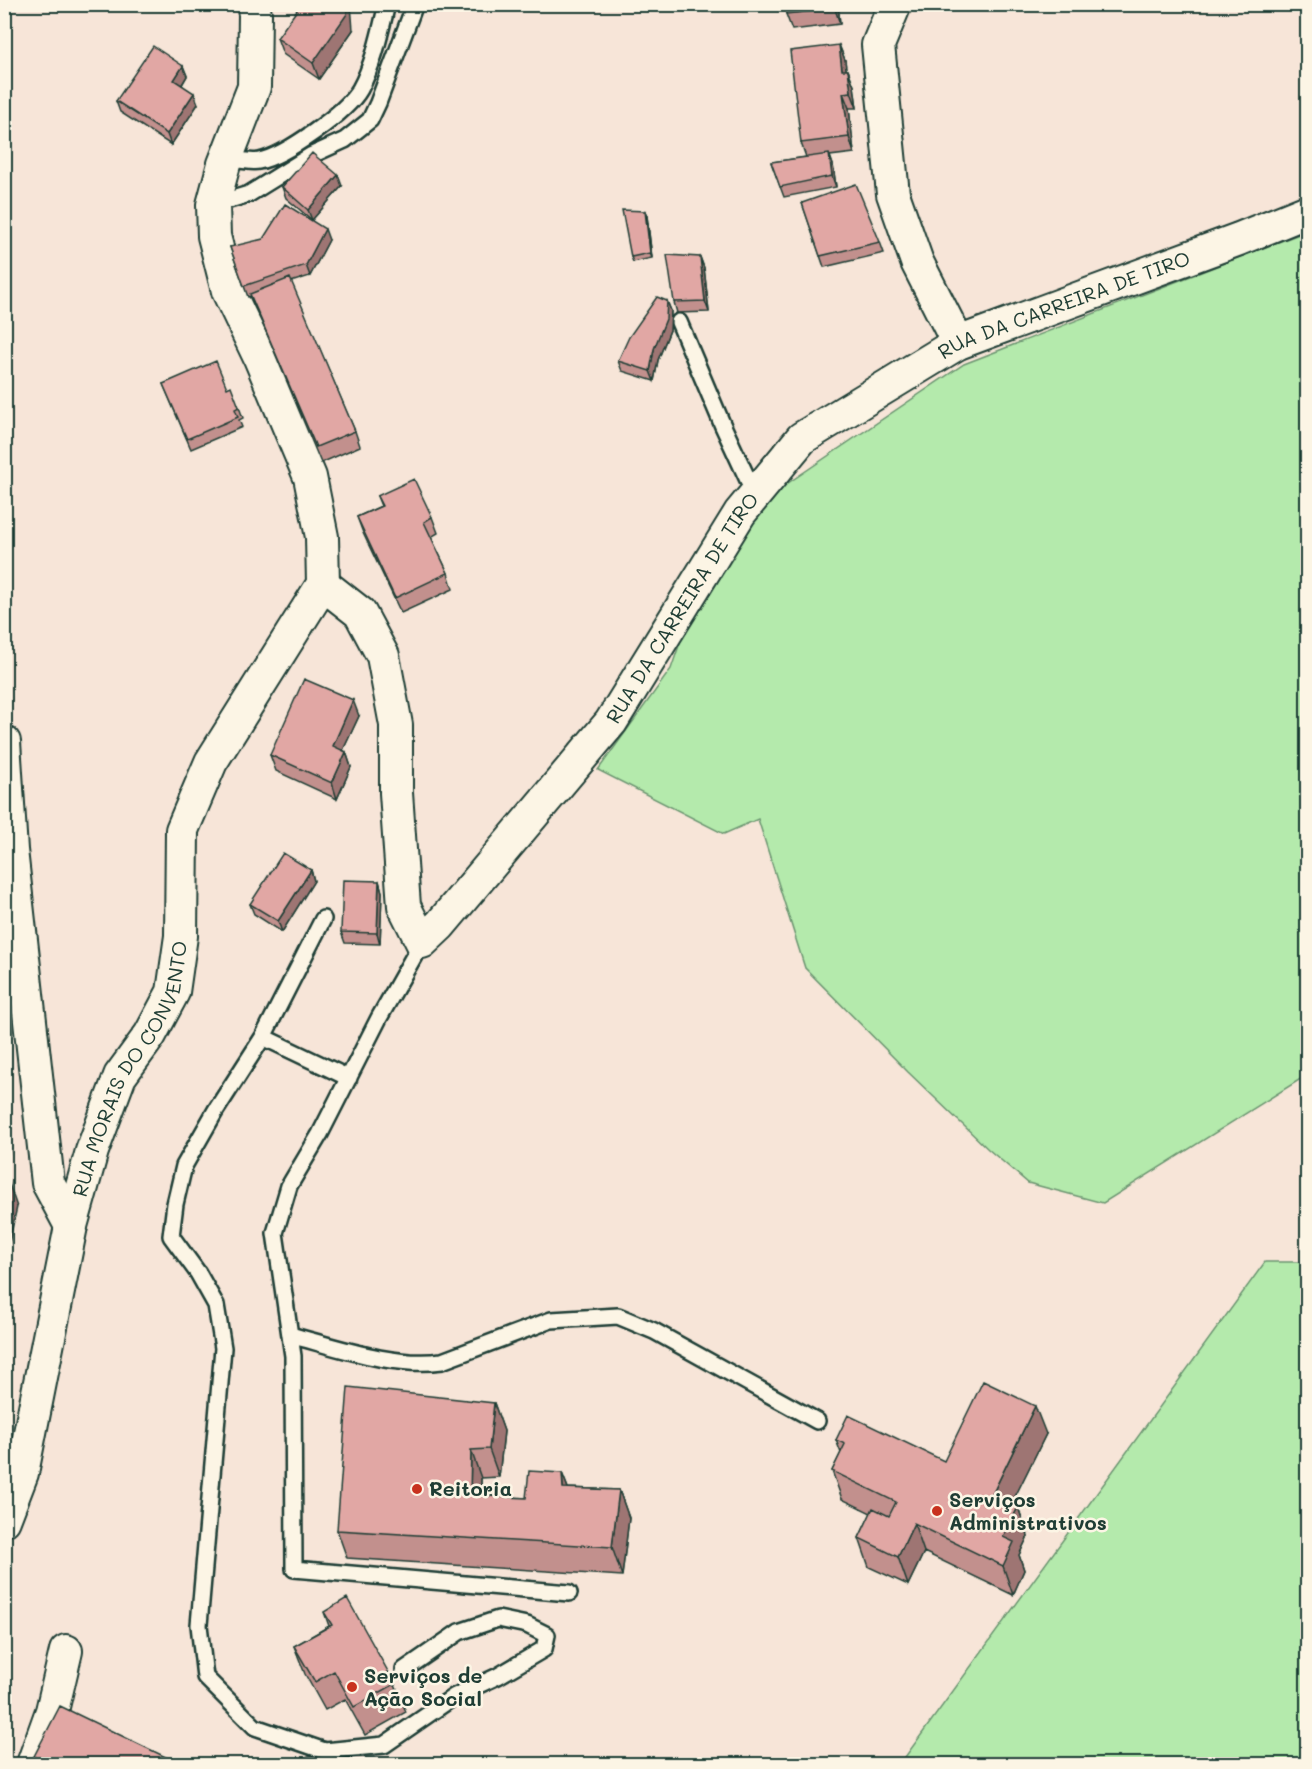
<svg xmlns="http://www.w3.org/2000/svg" width="1312" height="1769" font-family="Mali,sans-serif">
<rect width="100%" height="100%" fill="#f7e5d8"/>
<filter id="ink" filterUnits="userSpaceOnUse"><feTurbulence type="fractalNoise" baseFrequency=".0167" numOctaves="2"/><feDisplacementMap in="SourceGraphic" scale="12" xChannelSelector="R" yChannelSelector="G"/><feConvolveMatrix kernelMatrix="1 2 1 2 8 2 1 2 1" color-interpolation-filters="sRGB"/></filter>
<g filter="url(#ink)">
<path fill="#b4eaac" stroke="#6a9470" stroke-width="1.5" d="M1307,231V1075L1103,1203L1028,1183L988,1149L908,1072L805,968L758,819L724,834L598,770L671,669L695,599L763,500L964,364Z
M1265,1262H1307V1764H900Z"/>
<g fill="none" stroke-linecap="round" stroke-linejoin="round">
<g stroke="#1f3d34" stroke-width="20">
<path id="lane" d="M227,158C236,159 250,163 259,161C285,156 347,112 360,89C374,63 380,33 387,4
M213,205L249,194L312,155L345,140L370,120L378,103L415,4
M679,322L723,426L755,495
M323,919L263,1037L216,1110L184,1166L175,1204L171,1236L198,1273L216,1305L223,1348L199,1625L205,1677L255,1727L325,1751L384,1745L455,1696L498,1676L544,1649L547,1635L527,1625L498,1619L459,1632L404,1670
M422,942L379,1018L320,1134L289,1186L275,1233L293,1356L294,1569L569,1593
M263,1037L349,1078
M290,1335C336,1347 394,1368 442,1361L551,1320L618,1316L654,1331L817,1421"/>
</g>
<g stroke="#1f3d34" stroke-width="36">
<g id="street">
<path d="M895,4L878,45L893,194L917,262L958,343"/>
<path id="s1" d="M323,584L360,613L383,656L396,725V793L404,906L422,942L440,925L611,722L740,513L802,438L958,343L1239,239L1308,211"/>
<path d="M4,742L11,850L48,1183L71,1226"/>
<path id="s2" d="M4,1520L22,1473L71,1226L92,1151L120,1076L150,1035L173,992L181,936L182,830L211,762L323,584L322,537L310,477L260,358L228,291L214,236L213,205L224,164L254,87L255,14L253,4"/>
<path d="M33,1764L52,1711L66,1651"/>
</g>
</g>
<use href="#lane" stroke="#fcf5e5" stroke-width="15"/>
<use href="#street" stroke="#fcf5e5" stroke-width="32"/>
</g>
<path fill="#c2908d" stroke="#1f3d34" stroke-width="1.5" d="M785,4H838L840,24L792,30L786,14Z
M353,30L319,79L283,54L277,38Z
M839,45L845,60L846,70H848L854,86L857,108H849L854,153L830,156L833,165L836,187L784,197L771,162L806,157L801,143Z
M183,66L187,76L182,85L198,104L171,145L120,112L116,101Z
M342,186L312,220L286,198L282,187Z
M802,203L880,242L884,253L824,267Z
M645,211L647,216L652,258L633,262L631,257Z
M329,240L310,276L291,282L355,431L360,446L321,463L251,296L248,297L230,247Z
M700,257L704,268L709,312L677,313L674,302Z
M667,301L671,311L670,330L658,360L654,381L622,371L618,361Z
M163,384L227,388L239,407L243,418L239,420L242,427L191,449Z
M377,496L432,517L438,533L431,537L448,573L453,589L401,613L363,533L357,517L381,506Z
M359,716L343,750L346,752L351,767L337,799L276,771L270,755Z
M311,870L314,881L282,932L254,914L250,904Z
M379,881L382,892L380,944L345,943L341,932Z
M494,1403L504,1431L499,1477L481,1478V1495L526,1498L562,1473L568,1488L619,1490L629,1518L622,1576L347,1558L337,1530Z
M1046,1434L1011,1504L1018,1507L1028,1536L1019,1555L1024,1570L1013,1595L924,1552L908,1585L869,1567L859,1538L871,1513L842,1499L832,1471L841,1453L836,1440L944,1461Z
M324,1612L395,1684L406,1712L365,1735L345,1699L325,1710L305,1674L294,1646L329,1626Z"/>
<path fill="#9e7573" stroke="#1f3d34" stroke-width="1.5" d="M347,4H351L353,30L319,79L313,63Z
M834,4H838L840,24L835,9Z
M839,45L845,60L848,86L842,70Z
M183,66L187,76L178,91L174,80Z
M848,70L854,86L857,108L851,92Z
M194,93L198,104L171,145L167,134Z
M843,93L849,108L854,153L849,137Z
M829,154L833,165L836,187L832,176Z
M338,175L342,186L312,220L308,210Z
M645,211L647,216L652,258L650,253Z
M325,229L329,240L310,276L306,265Z
M700,257L704,268L709,312L705,301Z
M667,301L671,311L670,330L658,360L654,381L650,371L654,349Z
M353,700L359,716L338,761L333,746Z
M346,752L351,767L337,799L332,783Z
M311,870L314,881L282,932L278,921Z
M379,881L382,892L380,944L377,933Z
M4,1132L10,1148L4,1171Z
M7,1178L17,1207L4,1265V1190Z
M494,1403L504,1431L499,1477L489,1449Z
M1035,1406L1046,1434L1002,1523L992,1495Z
M471,1450L481,1478L480,1523L470,1495Z
M562,1473L573,1501L563,1488Z
M619,1490L629,1518L622,1576L612,1547Z
M1018,1507L1028,1536L1019,1555L1024,1570L1013,1595L1003,1566V1537Z
M914,1523L924,1552L908,1585L898,1557Z"/>
<path fill="#e1a7a4" stroke="#1f3d34" stroke-width="1.5" d="M296,4H347V14L313,63L277,38L297,10Z
M785,4H834L835,9L786,14Z
M839,45L842,70H848L851,92L843,93L849,137L801,143L790,51Z
M153,46L183,66L174,80L194,93L167,134L116,101Z
M312,153L338,175L308,210L282,187Z
M829,154L832,176L780,187L771,162Z
M856,184L880,242L820,256L802,203Z
M285,204L325,229L306,265L244,286L230,247L263,239Z
M622,210L645,211L650,253L631,257Z
M667,255L700,257L705,301L674,302Z
M290,278L355,431L316,447L250,294Z
M657,297L667,301L666,319L654,349L650,371L618,361L629,337Z
M216,361L227,388L231,386L239,407L235,409L238,417L187,439L163,384Z
M414,479L432,517L424,522L448,573L395,598L357,517L382,506L377,496Z
M304,679L353,700L333,746L346,752L332,783L270,755Z
M283,853L311,870L278,921L250,904Z
M343,880L379,881L377,933L341,932Z
M4,1178H7L4,1190Z
M983,1381L1035,1406L992,1495L1018,1507L1003,1537L1014,1542L1003,1566L914,1523L898,1557L859,1538L873,1508L889,1516L896,1502L832,1471L845,1444L836,1440L848,1415L944,1461Z
M348,1387L494,1403L489,1449L471,1450L470,1495L526,1498L529,1471L562,1473L563,1488L619,1490L612,1547L337,1530Z
M347,1598L395,1684L354,1707L334,1671L315,1682L294,1646L332,1625L324,1612Z
M60,1706L180,1764H30Z"/>
</g>
<g fill="#c8321e" stroke="#fcf5e5" stroke-width="2">
<circle cx="417" cy="1489" r="6"/>
<circle cx="937" cy="1511" r="6"/>
<circle cx="352" cy="1687" r="6"/>
</g>
<g text-anchor="middle" stroke-width="5" stroke-linejoin="round" paint-order="stroke">
<g font-size="20" fill="#1f3d34" stroke="#fcf5e5">
<text dy="7" stroke="none"><textPath href="#s1" startOffset="1316">RUA DA CARREIRA DE TIRO</textPath></text>
<text dy="7" stroke="none"><textPath href="#s1" startOffset="812">RUA DA CARREIRA DE TIRO</textPath></text>
<text dy="7" stroke="none"><textPath href="#s2" startOffset="472">RUA MORAIS DO CONVENTO</textPath></text>
</g>
<g font-size="20" font-weight="bold" fill="#1f3d34" stroke="#fcf5e5" text-anchor="start">
<text x="429" y="1496">Reitoria</text>
<text x="949" y="1507">Serviços<tspan x="949" dy="23">Administrativos</tspan></text>
<text x="364" y="1683">Serviços de<tspan x="364" dy="23">Ação Social</tspan></text>
</g>
</g>
<rect width="1312" height="1769" fill="none" stroke="#fcf5e5" stroke-width="24"/>
<rect x="12" y="12" width="1288" height="1745" fill="none" stroke="#1f3d34" stroke-width="2" filter="url(#ink)"/>
</svg>
